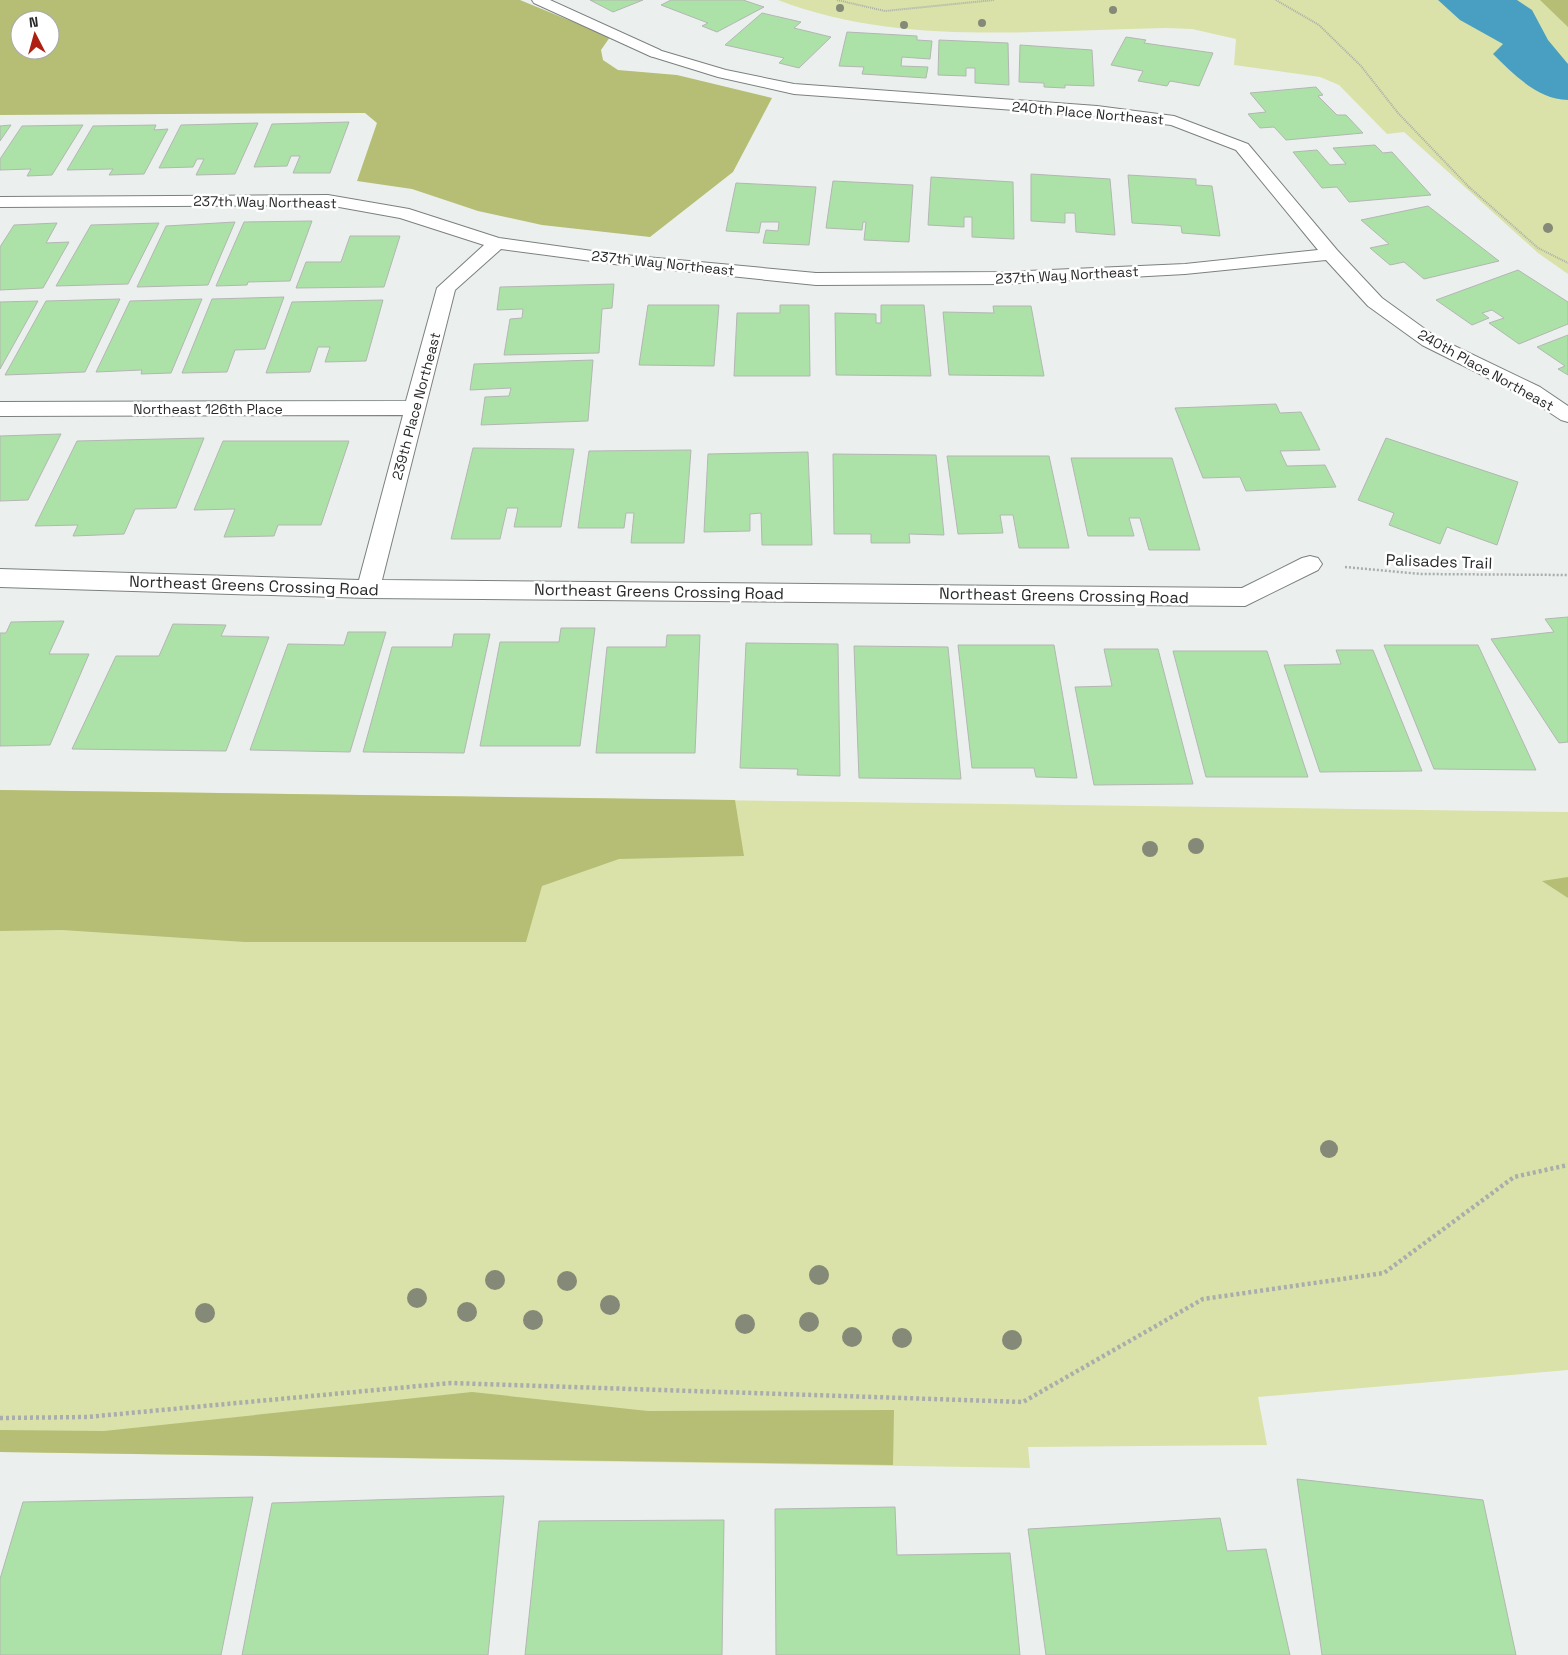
<svg xmlns="http://www.w3.org/2000/svg" width="1568" height="1655" font-family="'Space Grotesk',sans-serif">
<rect width="100%" height="100%" fill="#ebf0ee"/>
<path fill="#dae2a9" d="M778,0H1541L1568,18V274L1538,253L1404,132L1387,134L1339,85L1320,77L1234,65L1236,39L1192,29L1166,28C1039,30 899,47 778,0Z
M0,790L1568,812V1370L1258,1397L1267,1445L1028,1447L1030,1468L0,1452Z"/>
<path fill="#b5be74" fill-rule="evenodd" d="M0,0H520L610,37L601,50L603,60L618,70L677,75L772,98L733,172L650,237L542,225L478,211L412,189L357,181L377,123L365,113L0,115ZM20,20H50V50H20Z
M1540,0H1568V27Z
M0,790L735,800L744,856L619,859L542,886L526,942H245L62,930L0,931Z
M1568,877V898L1542,881Z
M472,1392L648,1411L894,1410L893,1465L0,1452V1430L104,1431Z"/>
<path fill="#499fc2" d="M1438,0H1517L1532,10L1548,40L1568,64V100C1537,99 1513,74 1493,54L1503,44L1460,20Z"/>
<path fill="#ace2a7" stroke="#b3b6b3" d="M590,0H643L613,12Z
M671,0H743L764,7L717,32L702,26L708,23L661,5Z
M762,13L801,22L794,28L831,37L799,68L779,63L784,58L725,45Z
M847,32L917,36V40L932,41L930,59L902,57L901,66L928,67L926,78L862,74L864,67L839,66Z
M1126,37L1146,40L1144,43L1213,53L1199,86L1170,81L1167,86L1138,81L1143,71L1111,65Z
M939,40L1008,43L1009,85L975,83V68H966V76L938,75Z
M1020,45L1092,50L1094,86L1065,85V88L1044,87V83L1019,82Z
M1316,87L1323,95L1318,96L1337,115H1346L1363,133L1286,140L1274,127L1260,128L1248,114L1266,112L1250,93Z
M349,122L330,173H293L300,156H291L287,166L254,167L272,124Z
M258,123L235,174L196,175L204,159H197L193,167L159,168L181,125Z
M11,125L0,141V126Z
M83,125L52,175L27,176L31,169L0,170V159L22,126Z
M156,125L154,130L168,129L144,174L109,175L113,169L67,170L93,126Z
M1375,145L1383,153L1392,152L1431,195L1349,202L1337,187L1322,188L1293,152L1317,150L1330,165L1346,164L1333,148Z
M1031,174L1110,179L1115,235L1076,232L1075,213H1065V223L1031,221Z
M1128,175L1196,179V185L1212,186L1220,236L1182,233L1181,226L1132,223Z
M931,177L1013,182L1014,239L972,237V217H964V227L928,225Z
M833,181L913,185L909,242L864,240L866,222H863L862,230L826,228Z
M736,183L816,187L809,245L763,243L766,230L778,231L779,222H761L759,233L726,231Z
M1428,206L1499,261L1424,279L1404,262L1390,265L1370,248L1389,244L1361,220Z
M312,221L290,281L248,282L247,285L216,286L244,222Z
M235,222L208,285L137,287L166,226Z
M57,223L46,243L69,242L43,288L0,290V247L14,225Z
M159,223L128,284L56,286L91,225Z
M350,236H400L384,287L296,288L306,262H341Z
M1518,270L1568,302V324L1519,344L1489,323L1504,318L1492,310L1482,313L1489,318L1472,325L1436,300Z
M614,284L612,308L602,309L599,353L504,355L510,319L522,318L523,309L497,310L500,287Z
M284,297L265,349L235,350L227,372L182,373L212,299Z
M120,299L85,372L5,375L46,301Z
M202,299L171,373L141,374L142,370L96,372L130,301Z
M383,300L366,361L325,362L330,347H318L310,372L266,373L292,302Z
M38,301L0,369V302Z
M648,305H719L714,366L639,365Z
M780,305H809L810,376H734L737,313H780Z
M881,305H924L931,376L836,375L835,313L876,314V323H881Z
M993,306H1031L1044,376L949,375L943,312L994,313Z
M1568,335V375L1558,369L1565,366L1537,347Z
M593,360L588,421L481,425L485,397L509,396L511,388L470,390L474,364Z
M1276,404L1280,413L1301,412L1320,450L1280,451L1287,466L1325,465L1336,487L1246,491L1240,477L1203,478L1175,408Z
M61,434L28,500L0,501V436Z
M204,438L176,508L135,509L124,534L73,536L78,525L35,526L77,441Z
M1386,438L1518,482L1497,545L1447,527L1440,544L1389,525L1394,513L1358,500Z
M223,441H349L321,525H278L274,536L224,537L235,509L194,510Z
M473,448L574,449L561,527H514L518,508H507L500,539H451Z
M691,450L684,543H631L634,513H626L624,528H578L589,451Z
M808,452L812,545H762L761,513L750,514V531L704,532L708,454Z
M833,454L936,455L944,535L909,534L910,543H871V534H834Z
M947,456H1049L1069,548H1019L1013,515H1000L1003,533L958,534Z
M1071,458H1172L1200,550H1149L1140,518H1129L1134,536H1088Z
M1568,617V742L1559,743L1491,639L1554,632L1545,619Z
M64,621L49,654H89L50,745L0,746V633H6L11,622Z
M173,624L226,625L221,636L269,637L226,751L72,749L116,656H159Z
M561,628H595L580,746H480L500,642H559Z
M348,632H386L350,752L250,750L288,644L344,645Z
M454,634H490L464,753L363,752L392,647H452Z
M667,635H700L695,753H596L607,647H666Z
M746,643L838,644L840,776L797,775L798,769L740,768Z
M958,645H1054L1077,778L1036,777L1034,768H972Z
M1384,645H1478L1536,770L1434,769Z
M854,646L948,647L961,779L859,778Z
M1104,649H1158L1193,784L1094,785L1075,687L1112,686Z
M1336,650H1373L1422,771L1320,772L1284,665L1341,664Z
M1173,651H1267L1308,777H1206Z
M1297,1479L1483,1500L1516,1655H1322Z
M504,1496L488,1655H242L272,1503Z
M253,1497L221,1655H0V1579L23,1502Z
M895,1507L897,1555L1010,1553L1020,1655H776L775,1509Z
M1220,1518L1227,1551L1266,1549L1290,1655H1046L1028,1529Z
M724,1520L722,1655H525L539,1521Z"/>
<g fill="none" stroke-linecap="round" stroke-linejoin="round">
<g stroke="#7b807e" stroke-width="2">
<path id="lane" d="M532,0H550L660,50L662,53L655,57L650,56L534,3Z"/>
</g>
<g stroke="#7b807e" stroke-width="2">
<path id="street" d="M655,49L726,70L794,84L1097,106L1174,116L1248,144L1337,250L1382,298L1436,337L1540,387L1568,406V422L1561,420L1526,397L1422,345L1368,306L1326,260L1185,274L1004,284L816,285L614,264L501,249L455,290L382,580L1242,588L1302,558L1310,556L1318,558L1322,564L1318,570L1245,606L368,598L0,587V569L359,580L403,415L0,416V402L406,401L437,288L484,245L400,218L328,205L0,207V197L328,195L409,209L499,238L614,254L816,273L1004,272L1185,264L1318,250L1236,150L1171,125L1097,116L794,94L718,77L650,56L648,53Z"/>
</g>
<path stroke="#a9adab" stroke-width="2" stroke-dasharray="1 1" stroke-linecap="butt" d="M837,0L885,11L994,0
M1276,0L1319,25L1361,66L1398,113L1469,187L1538,248L1568,263"/>
<path stroke="#a9adab" stroke-width="2.5" stroke-dasharray="2 2" stroke-linecap="butt" d="M1345,567L1421,574L1568,575"/>
<path stroke="#a9adab" stroke-width="4.5" stroke-dasharray="3 3" stroke-linecap="butt" d="M0,1418L87,1417L451,1383L1023,1402L1203,1299L1384,1273L1514,1177L1568,1165"/>
<use href="#lane" fill="#fff" fill-rule="evenodd"/>
<use href="#street" fill="#fff" fill-rule="evenodd"/>
</g>
<g fill="#858977">
<circle cx="840" cy="8" r="4"/>
<circle cx="1113" cy="10" r="4"/>
<circle cx="982" cy="23" r="4"/>
<circle cx="904" cy="25" r="4"/>
<circle cx="1548" cy="228" r="5"/>
<circle cx="1196" cy="846" r="8"/>
<circle cx="1150" cy="849" r="8"/>
<circle cx="1329" cy="1149" r="9"/>
<circle cx="819" cy="1275" r="10"/>
<circle cx="495" cy="1280" r="10"/>
<circle cx="567" cy="1281" r="10"/>
<circle cx="417" cy="1298" r="10"/>
<circle cx="610" cy="1305" r="10"/>
<circle cx="467" cy="1312" r="10"/>
<circle cx="205" cy="1313" r="10"/>
<circle cx="533" cy="1320" r="10"/>
<circle cx="809" cy="1322" r="10"/>
<circle cx="745" cy="1324" r="10"/>
<circle cx="852" cy="1337" r="10"/>
<circle cx="902" cy="1338" r="10"/>
<circle cx="1012" cy="1340" r="10"/>
</g>
<g text-anchor="middle" stroke-width="5" stroke-linejoin="round" paint-order="stroke">
<g font-size="14" fill="#282a29" stroke="#fff">
<text transform="translate(1088 113) rotate(5)" y="5">240th Place Northeast</text>
<text transform="translate(265 202) rotate(1)" y="5">237th Way Northeast</text>
<text transform="translate(663 263) rotate(6)" y="5">237th Way Northeast</text>
<text transform="translate(1067 275) rotate(-3)" y="5">237th Way Northeast</text>
<text transform="translate(1486 370) rotate(29)" y="5">240th Place Northeast</text>
<text transform="translate(416 406) rotate(-75)" y="5">239th Place Northeast</text>
<text x="208" y="414">Northeast 126th Place</text>
</g>
<g font-size="16" fill="#282a29" stroke="#fff">
<text transform="translate(1439 561) rotate(2)" y="6">Palisades Trail</text>
<text transform="translate(254 585) rotate(2)" y="6">Northeast Greens Crossing Road</text>
<text transform="translate(659 591) rotate(1)" y="6">Northeast Greens Crossing Road</text>
<text transform="translate(1064 595) rotate(1)" y="6">Northeast Greens Crossing Road</text>
</g>
</g>
<g transform="translate(35 35) rotate(354)"><circle r="24" fill="#ffffff" stroke="#a9aaa9"/>
<path d="M0-4L9 19L0 12L-9 19Z" fill="#ae1e12"/>
<text y="-8" font-size="14" font-weight="bold" text-anchor="middle" fill="#282a29">N</text>
</g>
</svg>
